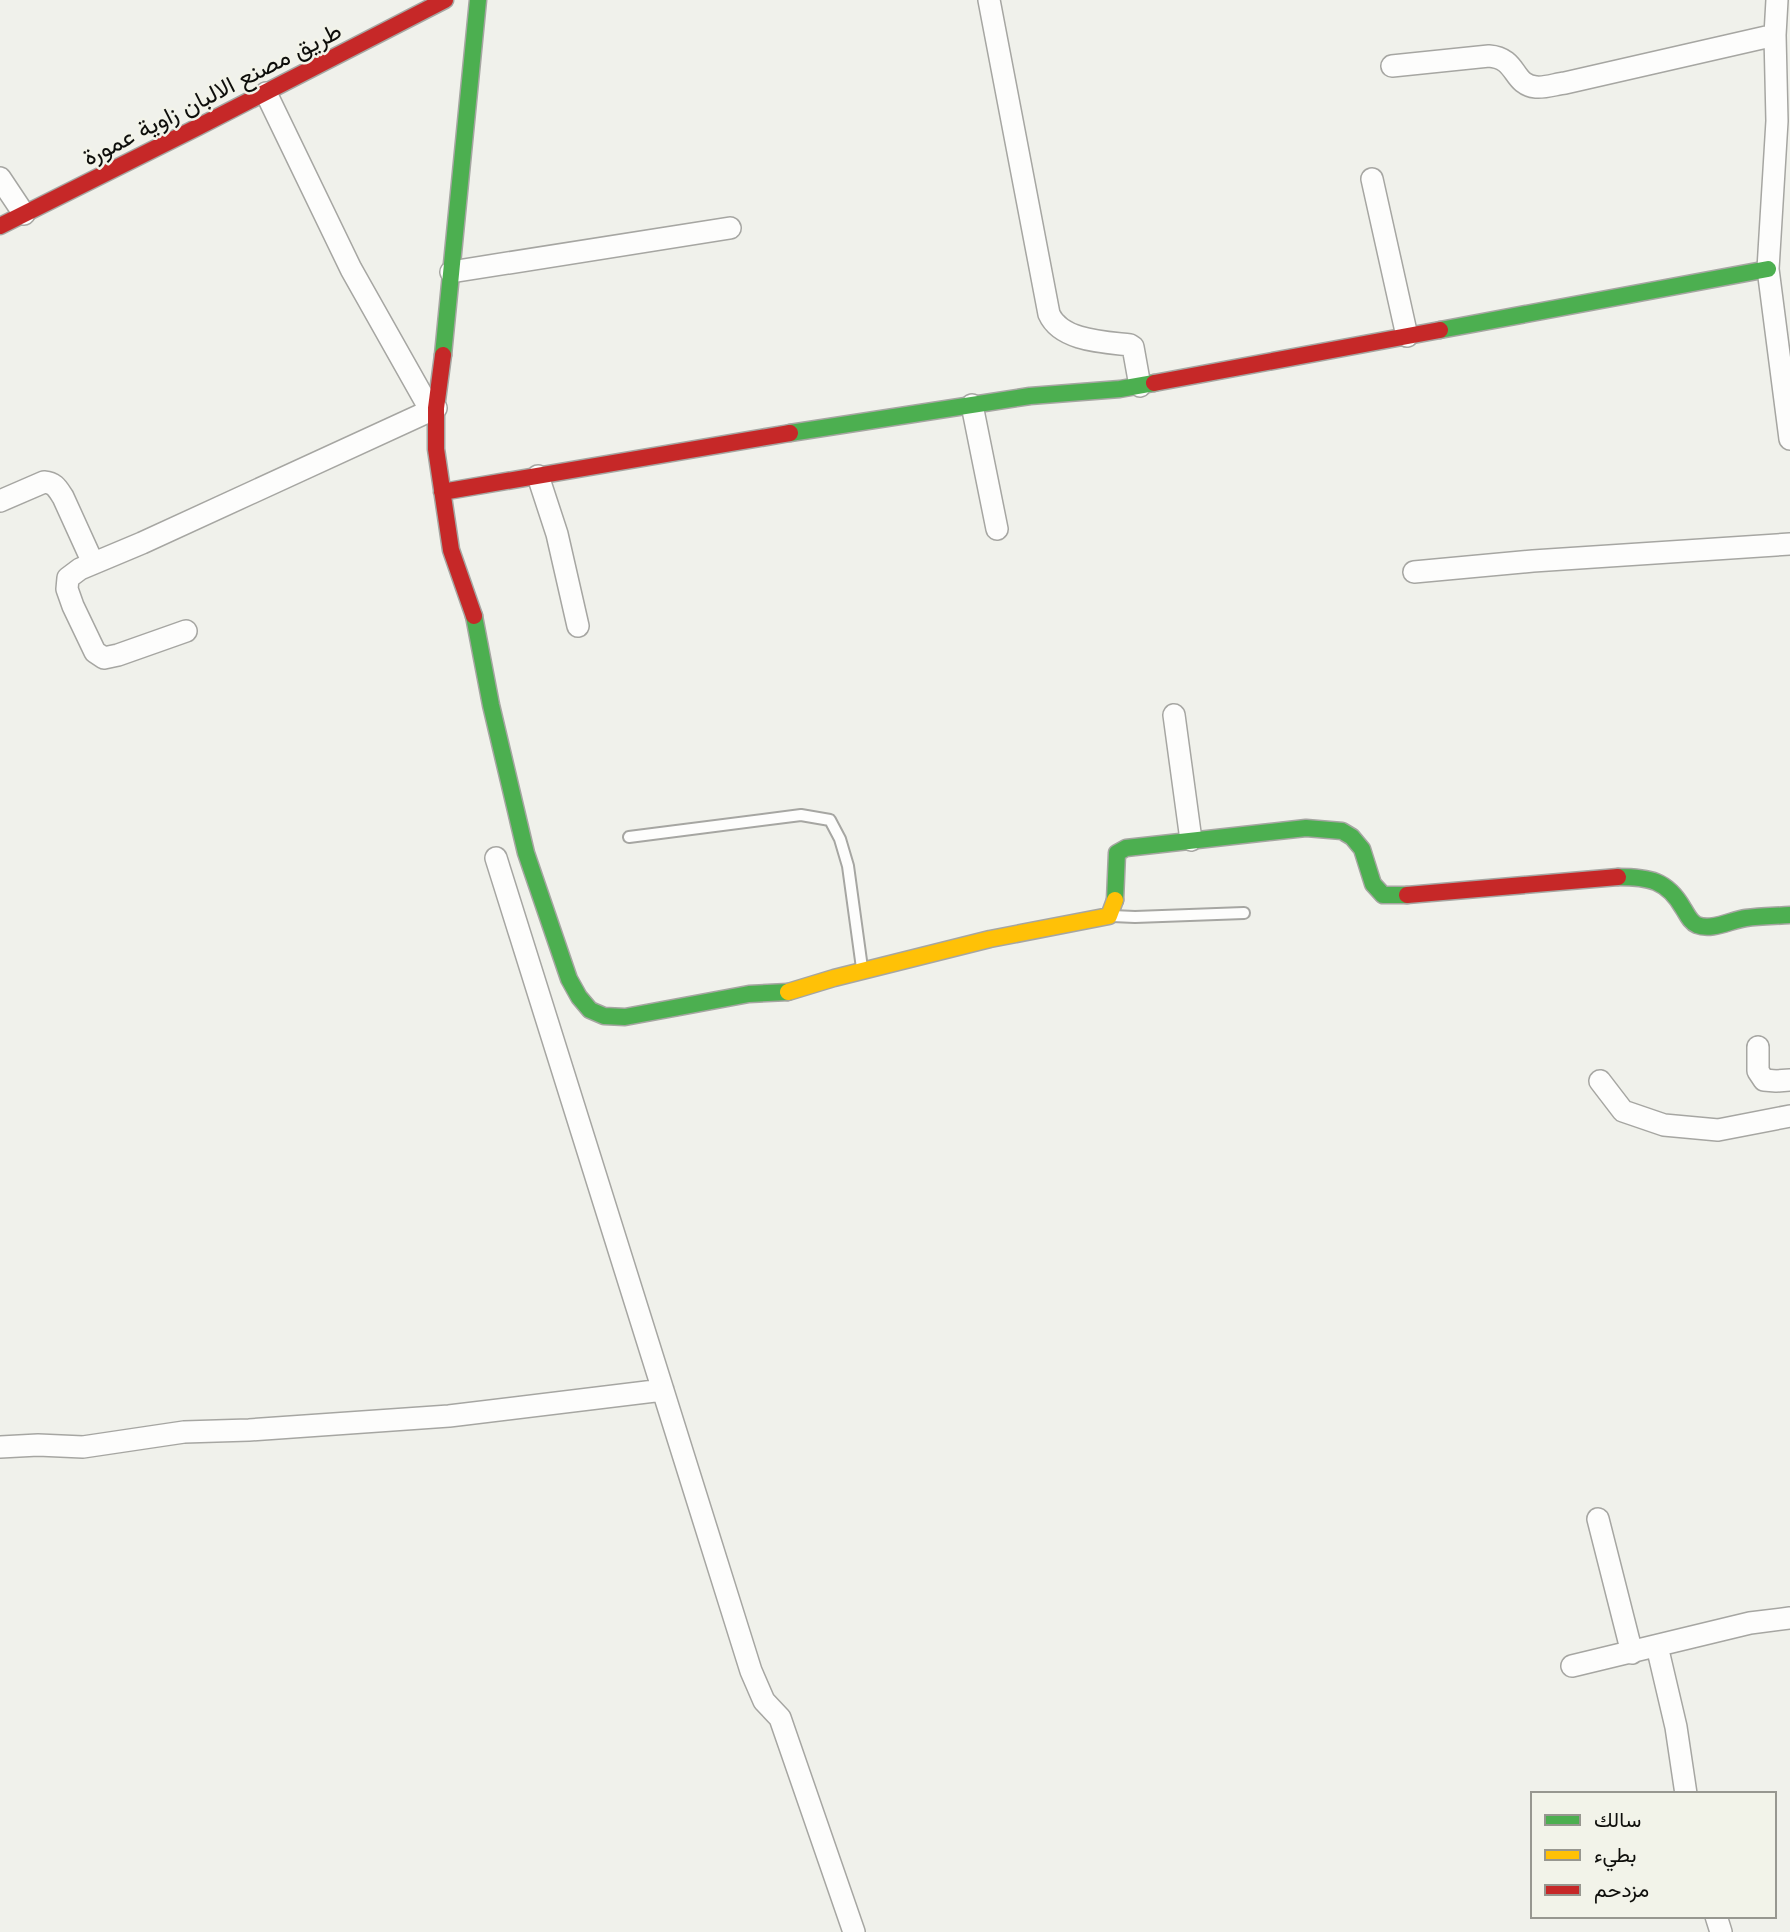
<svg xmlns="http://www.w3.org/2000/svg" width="1790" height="1932" font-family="Poppins,Vazirmatn,sans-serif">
<rect width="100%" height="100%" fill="#f0f1eb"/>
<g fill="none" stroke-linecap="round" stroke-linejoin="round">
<g stroke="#a6a6a2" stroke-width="14">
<path id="lane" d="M629,837L801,815L830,820L840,839L848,866L862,968
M1112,916L1135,917L1244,913"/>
</g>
<g stroke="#a6a6a2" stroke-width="24">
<path id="street" d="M989,0L1049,314C1061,341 1104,342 1130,345L1133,347L1140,386
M1777,0L1775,35L1777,121L1768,269L1790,439
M1392,66L1489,56C1518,58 1512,85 1536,87C1545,88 1556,84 1565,83L1775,35
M266,93L351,269L431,411
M0,178L24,214
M1372,179L1407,336
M451,272L730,228
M972,405L997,529
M538,476L557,534L578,626
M0,501L44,482C55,483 57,488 63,497L93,563
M1414,572L1533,561L1790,544
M186,631L118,655L104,658L95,652L73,606L67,589L68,578L80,569L142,543L436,408
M1174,715L1191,840
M496,858L751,1671L764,1701L780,1718L854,1932
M1758,1047V1071L1764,1080L1776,1081L1790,1080
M1600,1081L1623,1111L1664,1125L1718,1130L1790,1116
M0,1447L38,1445L83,1447L184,1432L249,1430L449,1416L663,1390
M1598,1519L1632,1653
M1657,1646L1676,1727L1686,1794
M1572,1666L1750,1623L1790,1618
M1716,1916L1721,1932"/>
</g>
<g stroke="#a6a6a2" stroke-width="19">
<path id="fast" d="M1440,330L1768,269
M443,355L478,0
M790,433L1030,396L1120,389L1154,383
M474,616L491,705L526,853L569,979L579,997L590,1010L604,1016L625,1017L749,994L788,992
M1618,877C1649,877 1667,880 1683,908C1687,914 1690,922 1697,925C1712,931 1731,920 1746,918C1760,916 1775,916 1790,915
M1115,900L1117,853L1126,848L1306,828L1342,831L1352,837L1362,849L1373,884L1383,895H1407"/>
</g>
<g stroke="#a6a6a2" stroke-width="19">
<path id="slow" d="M788,992L834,978L990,939L1109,916L1115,900"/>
</g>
<g stroke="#a6a6a2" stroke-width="19">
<path id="jam" d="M0,226L198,127L445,0
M443,355L436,408V449L451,550L474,616
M1154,383L1440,330
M442,492L790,433
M1407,895L1618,877"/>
</g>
<use href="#lane" stroke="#fdfdfc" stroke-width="10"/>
<use href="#street" stroke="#fdfdfc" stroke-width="21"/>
<use href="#fast" stroke="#4caf50" stroke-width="16"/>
<use href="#slow" stroke="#ffc107" stroke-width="16"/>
<use href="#jam" stroke="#c62828" stroke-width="16"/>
</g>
<g text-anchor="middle" stroke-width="5" stroke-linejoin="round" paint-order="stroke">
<g font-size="24" fill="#0e0e0b" stroke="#f2f3e9">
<text transform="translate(212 94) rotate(-27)" y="8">طريق مصنع الالبان زاوية عمورة</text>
</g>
</g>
<rect x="1531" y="1792" width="245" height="126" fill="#f2f3e9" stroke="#979790" stroke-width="2"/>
<rect x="1545" y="1815" width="35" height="10" fill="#4caf50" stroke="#979790" stroke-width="2"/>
<text x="1594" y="1827" font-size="21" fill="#0e0e0b">سالك</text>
<rect x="1545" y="1850" width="35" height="10" fill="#ffc107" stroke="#979790" stroke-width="2"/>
<text x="1594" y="1862" font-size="21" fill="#0e0e0b">بطيء</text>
<rect x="1545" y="1885" width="35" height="10" fill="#c62828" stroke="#979790" stroke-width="2"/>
<text x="1594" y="1897" font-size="21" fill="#0e0e0b">مزدحم</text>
</svg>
